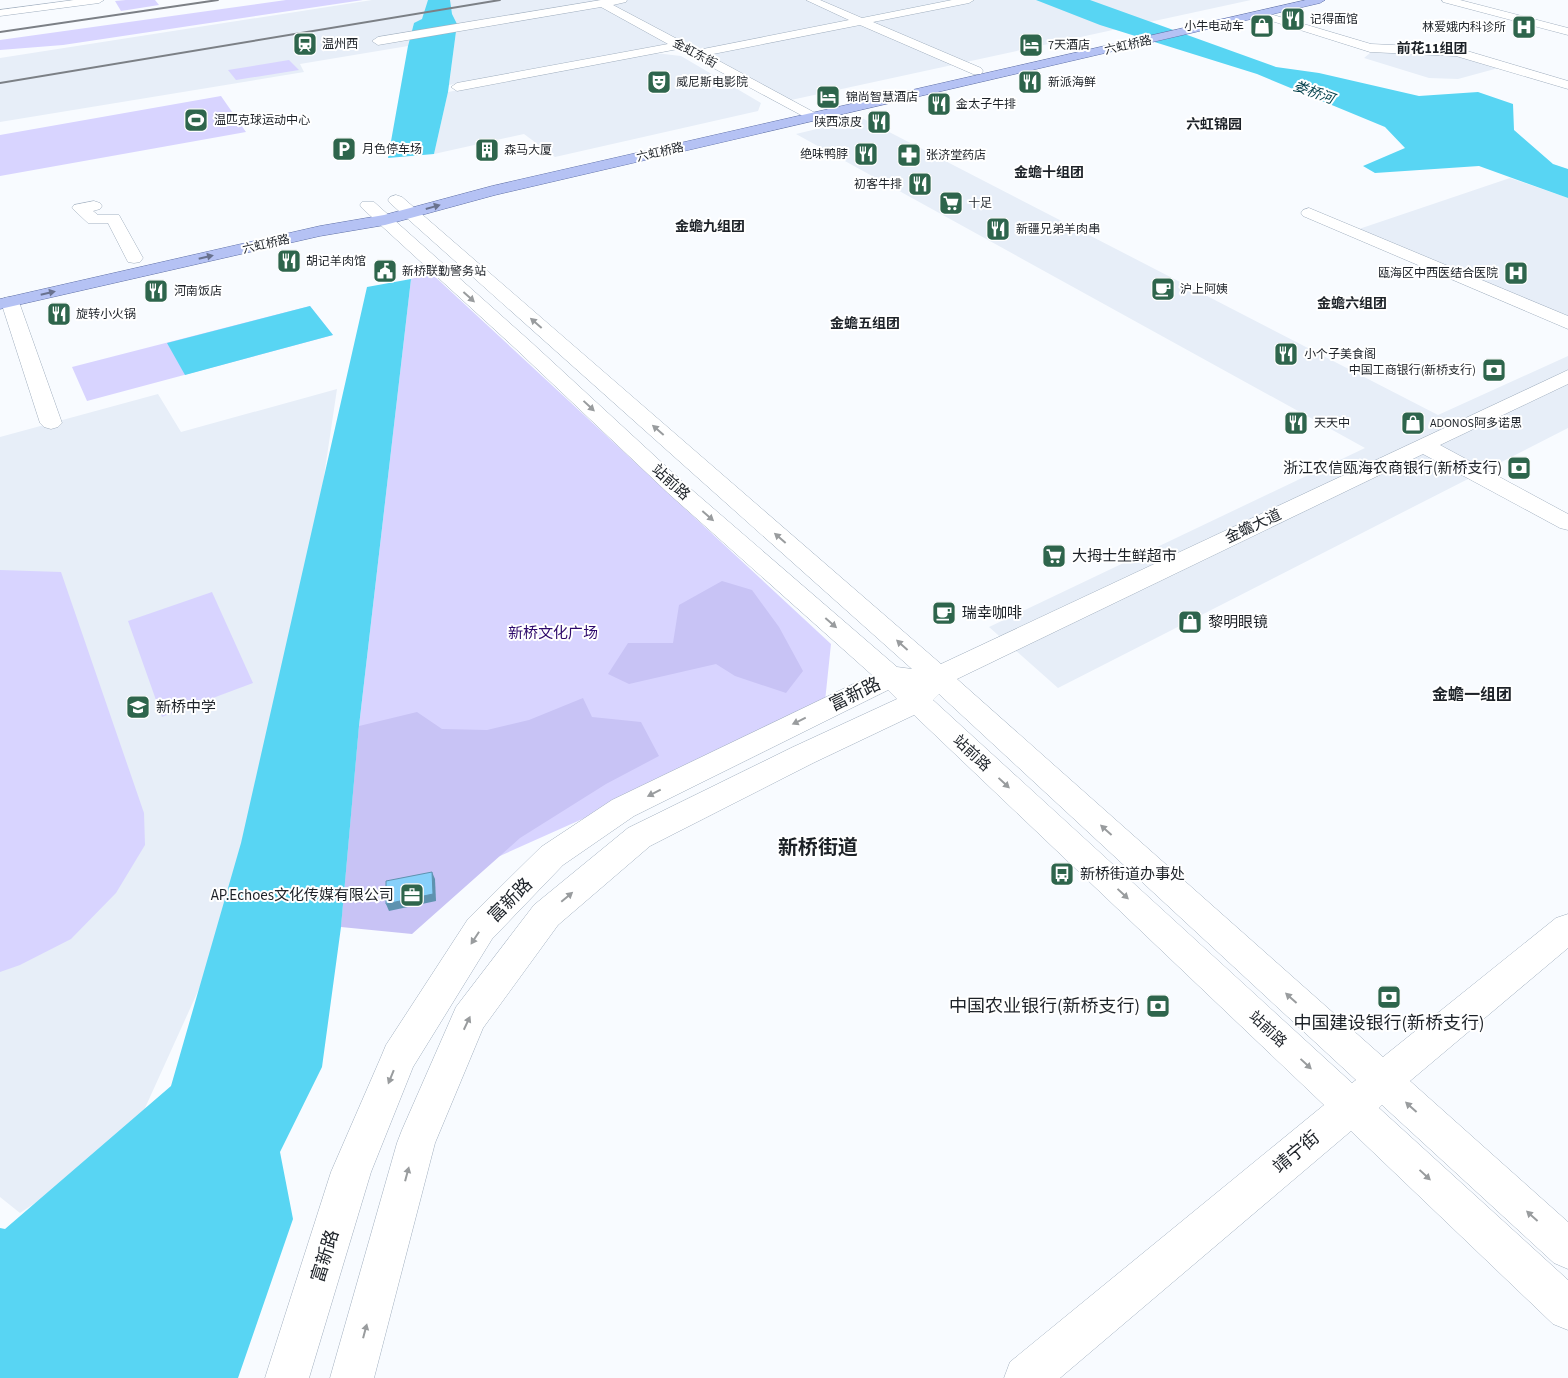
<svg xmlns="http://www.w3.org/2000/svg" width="1568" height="1378" font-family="'Source Sans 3','Noto Sans SC',sans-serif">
<rect width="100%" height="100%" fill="#f8fbff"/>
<path fill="#e7eef8" d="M372,0H1251L791,100L683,41L449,85L457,24L414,23L408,46L300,64L304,72L0,122V58Z
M1393,50L1459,54L1502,67L1458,79L1429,78L1364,58L1370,53Z
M655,53L681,56L761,103L758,111L555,157L524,134L434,154L448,92Z
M862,118L1438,415L1568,356V428L1058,688L989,627L1365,448L796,134Z
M1510,178L1568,198V317L1359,229Z
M337,389L310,570L213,958L131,1139L20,1213L0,1197V437L158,394L181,432Z"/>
<path fill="#d8d4ff" d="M126,0H155L159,5L121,11L115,1Z
M286,0H363L63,45L0,50V40Z
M289,60L299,70L236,80L228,70Z
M221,96L246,132L0,176V135Z
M431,273L831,644L824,711L341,927L359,726L411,279Z
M310,306L333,335L87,401L72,367Z
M0,570L61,572L144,813L145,845L116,893L71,939L20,965L0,972Z
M212,592L253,683L162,717L128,621Z"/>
<path fill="#c8c3f5" d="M722,581L752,590L779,627L803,671L786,693L735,676L716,664L629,684L608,674L628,643H673L679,605Z
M583,698L592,717L641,722L659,756L606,784L520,838L412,934L341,927L359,726L417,712L442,729L487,730L529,720Z"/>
<path fill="#58d5f3" d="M428,0H450L452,14L457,24L448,92L434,154L388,158L408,46L414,23L422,19Z
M1036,0H1090L1276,67L1319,73L1419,96L1478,92L1513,104L1514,130L1553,164L1568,169V198L1479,166L1375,173L1363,166L1405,148L1385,127L1257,74L1100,25Z
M411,279L359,726L341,927L322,1067L280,1152L293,1219L238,1378H0V1228L5,1229L171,1086L241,843L367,287Z
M310,306L333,335L185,375L167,343Z"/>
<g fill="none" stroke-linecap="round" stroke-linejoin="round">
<g stroke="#a1afbf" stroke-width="1">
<path id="minor" d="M74,0H104L99,3L0,16V10Z
M601,0H627L626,2L613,5L698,50L849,20L806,0H820L862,18L952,0H974L969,3L873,22L981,68L983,71L981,74H973L860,25L708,55L819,115L821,118L819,121L814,122L678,49L457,91L451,87L457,83L668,44L601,7L378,45L372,41L378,37Z
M1442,0H1460L1568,28V35L1443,2Z
M1260,11L1371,44L1457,48L1568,81V89L1456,56L1370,52L1256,16L1254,14Z
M396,195L402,197L941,664L1568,370V384L1440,445L1568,514V530L1560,528L1423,454L957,679L1383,1057L1556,918L1568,914V948L1410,1081L1568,1222V1269L1554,1263L1382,1105L1379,1108L1568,1280V1330L1553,1324L1351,1131L1060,1378H1004L1010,1362L1324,1105L914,715L813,763L650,846L558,925L483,1028L435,1143L374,1378H330L397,1143L402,1130L456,1007L534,905L628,828L793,747L897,699L888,690L634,816L563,865L492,939L413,1067L371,1172L309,1378H265L331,1172L381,1057L386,1045L468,919L541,847L612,800L872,675L668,493L517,350L362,208L360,205L362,202H374L531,342L684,483L897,667L912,669L390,203L388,200L390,197ZM939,694L1356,1080L1352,1083L933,700Z
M94,201L100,203L102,206L100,209L93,211L98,215H119L143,258L140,262L134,263L128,262L108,223H88L72,208L74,205Z
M1309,208L1568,316V329L1303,216L1301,213L1303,210Z
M10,297L16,298L19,302L62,423L58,427L51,429L44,427L40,423L1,302L4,298Z"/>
</g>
<g stroke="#5f70a7" stroke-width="1">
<path id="major" d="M1306,0H1325L1320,3L495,195L385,225L320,236L0,309V299L320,226L384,215L492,186Z"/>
</g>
<use href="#minor" fill="#fff" fill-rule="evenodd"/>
<use href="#major" fill="#b5c2f4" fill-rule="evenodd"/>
<path stroke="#7c8086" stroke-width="2" d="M0,32L218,0
M0,83L500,0"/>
</g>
<path fill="#5e92af" d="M432,872L435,879L436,901L389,911L386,904Z"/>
<path fill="#87d0fa" stroke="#5e92af" d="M432,872L433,894L386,904V881Z"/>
<defs><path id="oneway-solid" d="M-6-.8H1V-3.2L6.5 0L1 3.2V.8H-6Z" transform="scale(1.25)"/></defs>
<g fill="#69728e">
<use href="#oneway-solid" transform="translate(433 207) rotate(-16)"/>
<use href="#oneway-solid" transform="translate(206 257) rotate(-13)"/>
<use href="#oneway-solid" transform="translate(48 293) rotate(-13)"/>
</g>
<g fill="#999c9e">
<use href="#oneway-solid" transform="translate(469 297) rotate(42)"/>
<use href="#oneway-solid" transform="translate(536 323) rotate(-139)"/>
<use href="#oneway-solid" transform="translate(589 406) rotate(43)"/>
<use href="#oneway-solid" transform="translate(658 430) rotate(-139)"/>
<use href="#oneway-solid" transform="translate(708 516) rotate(41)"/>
<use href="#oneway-solid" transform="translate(780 538) rotate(-139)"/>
<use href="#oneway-solid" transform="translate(831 623) rotate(41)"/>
<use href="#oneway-solid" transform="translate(902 645) rotate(-138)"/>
<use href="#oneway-solid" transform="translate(799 721) rotate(154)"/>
<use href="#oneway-solid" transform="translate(1004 783) rotate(43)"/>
<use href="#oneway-solid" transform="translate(654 793) rotate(153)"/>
<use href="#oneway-solid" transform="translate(1106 830) rotate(-138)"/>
<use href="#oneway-solid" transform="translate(1123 894) rotate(43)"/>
<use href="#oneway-solid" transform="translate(567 897) rotate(-40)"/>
<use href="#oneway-solid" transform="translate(475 938) rotate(123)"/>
<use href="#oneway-solid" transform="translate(1291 998) rotate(-138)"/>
<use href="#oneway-solid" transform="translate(467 1023) rotate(-65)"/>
<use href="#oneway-solid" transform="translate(1306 1064) rotate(43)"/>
<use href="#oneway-solid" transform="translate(391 1077) rotate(112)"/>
<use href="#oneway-solid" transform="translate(1411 1107) rotate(-138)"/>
<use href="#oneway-solid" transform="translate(407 1174) rotate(-75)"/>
<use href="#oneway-solid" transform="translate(1425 1175) rotate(43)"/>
<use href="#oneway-solid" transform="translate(1532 1216) rotate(-138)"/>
<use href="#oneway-solid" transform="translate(365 1331) rotate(-75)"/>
</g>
<defs>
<g id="restaurant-square" transform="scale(1.25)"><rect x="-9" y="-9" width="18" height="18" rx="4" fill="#2e654c" stroke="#fff"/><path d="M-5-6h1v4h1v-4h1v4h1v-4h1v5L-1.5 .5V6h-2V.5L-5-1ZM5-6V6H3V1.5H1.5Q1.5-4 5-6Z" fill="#fff"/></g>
<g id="shop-square" transform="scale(1.25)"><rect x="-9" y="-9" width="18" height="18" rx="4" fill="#2e654c" stroke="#fff"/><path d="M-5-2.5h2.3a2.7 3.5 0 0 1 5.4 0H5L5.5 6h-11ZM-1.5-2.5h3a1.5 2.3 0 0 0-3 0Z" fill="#fff"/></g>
<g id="hospital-square" transform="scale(1.25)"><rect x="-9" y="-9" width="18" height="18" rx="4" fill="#2e654c" stroke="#fff"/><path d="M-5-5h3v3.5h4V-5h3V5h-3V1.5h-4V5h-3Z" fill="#fff"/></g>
<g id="station-square" transform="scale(1.25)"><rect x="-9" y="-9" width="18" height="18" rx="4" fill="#2e654c" stroke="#fff"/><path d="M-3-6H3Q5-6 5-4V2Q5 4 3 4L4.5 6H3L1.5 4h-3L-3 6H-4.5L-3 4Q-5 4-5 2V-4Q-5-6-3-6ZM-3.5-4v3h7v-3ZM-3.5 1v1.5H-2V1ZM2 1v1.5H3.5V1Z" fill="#fff"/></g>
<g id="hotel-square" transform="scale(1.25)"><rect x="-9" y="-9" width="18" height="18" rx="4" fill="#2e654c" stroke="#fff"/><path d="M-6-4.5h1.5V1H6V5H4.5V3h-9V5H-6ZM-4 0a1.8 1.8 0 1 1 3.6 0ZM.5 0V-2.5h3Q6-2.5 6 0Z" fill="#fff"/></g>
<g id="theatre-square" transform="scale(1.25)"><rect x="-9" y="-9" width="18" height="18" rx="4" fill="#2e654c" stroke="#fff"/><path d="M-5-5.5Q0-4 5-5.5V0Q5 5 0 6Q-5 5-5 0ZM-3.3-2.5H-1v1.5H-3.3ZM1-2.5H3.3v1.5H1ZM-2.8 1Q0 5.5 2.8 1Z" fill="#fff"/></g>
<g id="stadium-square" transform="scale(1.25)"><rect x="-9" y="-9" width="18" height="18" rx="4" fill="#2e654c" stroke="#fff"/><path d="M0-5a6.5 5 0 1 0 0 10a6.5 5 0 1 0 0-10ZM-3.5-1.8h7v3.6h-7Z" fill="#fff"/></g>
<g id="parking-square" transform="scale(1.25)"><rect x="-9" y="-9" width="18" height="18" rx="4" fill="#2e654c" stroke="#fff"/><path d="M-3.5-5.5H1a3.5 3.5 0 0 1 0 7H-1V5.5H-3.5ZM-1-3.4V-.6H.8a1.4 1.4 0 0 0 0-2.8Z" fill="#fff"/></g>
<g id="building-square" transform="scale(1.25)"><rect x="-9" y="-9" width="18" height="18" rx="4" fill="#2e654c" stroke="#fff"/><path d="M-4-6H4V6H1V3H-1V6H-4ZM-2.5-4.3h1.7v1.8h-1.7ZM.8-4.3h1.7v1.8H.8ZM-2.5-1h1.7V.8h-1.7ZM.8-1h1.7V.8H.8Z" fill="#fff"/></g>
<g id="pharmacy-square" transform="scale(1.25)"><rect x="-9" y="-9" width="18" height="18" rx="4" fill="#2e654c" stroke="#fff"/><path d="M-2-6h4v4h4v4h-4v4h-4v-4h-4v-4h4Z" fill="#fff"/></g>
<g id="supermarket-square" transform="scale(1.25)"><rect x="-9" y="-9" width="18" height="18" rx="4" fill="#2e654c" stroke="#fff"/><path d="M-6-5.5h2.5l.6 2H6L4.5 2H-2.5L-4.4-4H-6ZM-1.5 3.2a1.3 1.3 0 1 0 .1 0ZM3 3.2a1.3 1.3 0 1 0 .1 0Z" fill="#fff"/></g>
<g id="civic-square" transform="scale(1.25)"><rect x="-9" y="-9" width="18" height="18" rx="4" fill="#2e654c" stroke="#fff"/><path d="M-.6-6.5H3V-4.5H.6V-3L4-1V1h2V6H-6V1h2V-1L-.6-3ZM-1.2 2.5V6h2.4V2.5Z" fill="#fff"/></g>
<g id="cafe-square" transform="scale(1.25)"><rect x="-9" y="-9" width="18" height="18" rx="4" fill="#2e654c" stroke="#fff"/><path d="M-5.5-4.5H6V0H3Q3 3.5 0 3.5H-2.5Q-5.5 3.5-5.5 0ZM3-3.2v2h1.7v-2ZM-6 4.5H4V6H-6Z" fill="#fff"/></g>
<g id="bank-square" transform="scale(1.25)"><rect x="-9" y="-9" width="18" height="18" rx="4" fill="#2e654c" stroke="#fff"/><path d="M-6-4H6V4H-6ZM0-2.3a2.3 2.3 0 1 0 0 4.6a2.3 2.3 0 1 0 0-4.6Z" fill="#fff"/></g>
<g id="school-square" transform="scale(1.25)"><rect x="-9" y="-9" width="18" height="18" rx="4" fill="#2e654c" stroke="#fff"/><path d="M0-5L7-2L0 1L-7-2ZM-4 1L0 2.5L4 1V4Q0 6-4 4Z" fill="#fff"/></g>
<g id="bus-square" transform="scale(1.25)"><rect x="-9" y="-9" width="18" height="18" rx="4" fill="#2e654c" stroke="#fff"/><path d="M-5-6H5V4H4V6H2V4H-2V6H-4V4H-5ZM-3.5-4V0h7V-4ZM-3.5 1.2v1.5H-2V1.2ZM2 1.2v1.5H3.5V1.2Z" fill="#fff"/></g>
<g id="office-square" transform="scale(1.25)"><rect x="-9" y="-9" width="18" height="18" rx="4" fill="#2e654c" stroke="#fff"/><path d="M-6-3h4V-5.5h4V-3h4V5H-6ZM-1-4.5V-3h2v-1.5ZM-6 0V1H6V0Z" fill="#fff"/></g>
</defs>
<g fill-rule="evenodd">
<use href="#restaurant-square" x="1293" y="19"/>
<use href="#shop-square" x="1262" y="26"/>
<use href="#hospital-square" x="1524" y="27"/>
<use href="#station-square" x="305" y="44"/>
<use href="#hotel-square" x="1031" y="45"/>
<use href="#theatre-square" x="659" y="82"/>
<use href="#restaurant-square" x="1030" y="82"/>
<use href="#hotel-square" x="828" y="97"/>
<use href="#restaurant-square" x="939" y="104"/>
<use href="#stadium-square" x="196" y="120"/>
<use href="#restaurant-square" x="879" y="122"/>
<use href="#parking-square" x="344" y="149"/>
<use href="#building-square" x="487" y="150"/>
<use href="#restaurant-square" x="866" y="154"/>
<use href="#pharmacy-square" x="909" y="155"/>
<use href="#restaurant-square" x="920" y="184"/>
<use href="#supermarket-square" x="951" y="203"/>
<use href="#restaurant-square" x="998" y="229"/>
<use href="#restaurant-square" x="289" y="261"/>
<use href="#civic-square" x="385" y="271"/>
<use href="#hospital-square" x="1516" y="273"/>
<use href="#cafe-square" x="1163" y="289"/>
<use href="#restaurant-square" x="156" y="291"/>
<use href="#restaurant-square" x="59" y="314"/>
<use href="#restaurant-square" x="1286" y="354"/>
<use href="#bank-square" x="1494" y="370"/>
<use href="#restaurant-square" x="1296" y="423"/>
<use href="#shop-square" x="1413" y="423"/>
<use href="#bank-square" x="1519" y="468"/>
<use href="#supermarket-square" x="1054" y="556"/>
<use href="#cafe-square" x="944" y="613"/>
<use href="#shop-square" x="1190" y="622"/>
<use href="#school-square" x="138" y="707"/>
<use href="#bus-square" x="1062" y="874"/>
<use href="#office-square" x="412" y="895"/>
<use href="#bank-square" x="1389" y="997"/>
<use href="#bank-square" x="1158" y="1006"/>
</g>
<g text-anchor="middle" stroke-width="4" stroke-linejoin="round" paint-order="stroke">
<g font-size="12" fill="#1d2228" stroke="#fff" text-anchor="start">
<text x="1310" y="23">记得面馆</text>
<text x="1244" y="30" text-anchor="end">小牛电动车</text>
<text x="1506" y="31" text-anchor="end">林爱娥内科诊所</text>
<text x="322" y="48">温州西</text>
<text x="1048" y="49">7天酒店</text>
<text x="676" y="86">威尼斯电影院</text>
<text x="1048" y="86">新派海鲜</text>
<text x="846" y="101">锦尚智慧酒店</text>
<text x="956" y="108">金太子牛排</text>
<text x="214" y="124">温匹克球运动中心</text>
<text x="862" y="126" text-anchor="end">陕西凉皮</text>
<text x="362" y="153">月色停车场</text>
<text x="504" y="154">森马大厦</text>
<text x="848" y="158" text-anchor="end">绝味鸭脖</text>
<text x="926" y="159">张济堂药店</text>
<text x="902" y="188" text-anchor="end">初客牛排</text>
<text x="968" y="207">十足</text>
<text x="1016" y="233">新疆兄弟羊肉串</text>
<text x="306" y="265">胡记羊肉馆</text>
<text x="402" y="275">新桥联勤警务站</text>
<text x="1498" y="277" text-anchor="end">瓯海区中西医结合医院</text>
<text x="1180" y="293">沪上阿姨</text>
<text x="174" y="295">河南饭店</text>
<text x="76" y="318">旋转小火锅</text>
<text x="1304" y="358">小个子美食阁</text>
<text x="1476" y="374" text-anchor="end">中国工商银行(新桥支行)</text>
<text x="1314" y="427">天天中</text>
<text x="1430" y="427">ADONOS阿多诺思</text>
</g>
<g font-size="12" fill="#1d2228" stroke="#fff">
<text transform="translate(1128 45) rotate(-13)" y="4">六虹桥路</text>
<text transform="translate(695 53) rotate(28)" y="4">金虹东街</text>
<text transform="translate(660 152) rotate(-13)" y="4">六虹桥路</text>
<text transform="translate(266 244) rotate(-13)" y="4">六虹桥路</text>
</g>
<g font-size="14" font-weight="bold" fill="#1d2228" stroke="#fff">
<text x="1432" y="53">前花11组团</text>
<text x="1214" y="129">六虹锦园</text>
<text x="1049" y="177">金蟾十组团</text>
<text x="710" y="231">金蟾九组团</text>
<text x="1352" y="308">金蟾六组团</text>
<text x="865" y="328">金蟾五组团</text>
</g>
<g font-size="14" font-style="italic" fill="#013e4a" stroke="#fff">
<text transform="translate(1314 92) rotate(20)" y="5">娄桥河</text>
</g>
<g font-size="15" fill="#1d2228" stroke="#fff" text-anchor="start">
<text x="1502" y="473" text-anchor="end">浙江农信瓯海农商银行(新桥支行)</text>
<text x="1072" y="561">大拇士生鲜超市</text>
<text x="962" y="618">瑞幸咖啡</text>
<text x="1208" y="627">黎明眼镜</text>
<text x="156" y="712">新桥中学</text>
<text x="1080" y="879">新桥街道办事处</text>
<text x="394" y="900" text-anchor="end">AP.Echoes文化传媒有限公司</text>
</g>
<g font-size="15" fill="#1d2228" stroke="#fff">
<text transform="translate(671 482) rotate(42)" y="5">站前路</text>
<text transform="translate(1253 526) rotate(-25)" y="5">金蟾大道</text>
<text transform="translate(972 753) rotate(43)" y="5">站前路</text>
<text transform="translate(1268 1029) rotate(43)" y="5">站前路</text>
</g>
<g font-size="15" fill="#2d096b" stroke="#fff">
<text x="553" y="638">新桥文化广场</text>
</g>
<g font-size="16" font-weight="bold" fill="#1d2228" stroke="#fff">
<text x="1472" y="700">金蟾一组团</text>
</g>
<g font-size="18" fill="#1d2228" stroke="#fff">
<text transform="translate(855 694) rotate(-26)" y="6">富新路</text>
<text transform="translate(510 900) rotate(-45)" y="6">富新路</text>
<text transform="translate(1296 1152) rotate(-40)" y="6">靖宁街</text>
<text transform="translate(325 1256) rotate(-73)" y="6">富新路</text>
</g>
<g font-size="18" fill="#1d2228" stroke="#fff" text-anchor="end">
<text x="1140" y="1012">中国农业银行(新桥支行)</text>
<text x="1389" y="1029" text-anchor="middle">中国建设银行(新桥支行)</text>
</g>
<g font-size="20" font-weight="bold" fill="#1d2228" stroke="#fff">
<text x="818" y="854">新桥街道</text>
</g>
</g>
</svg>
